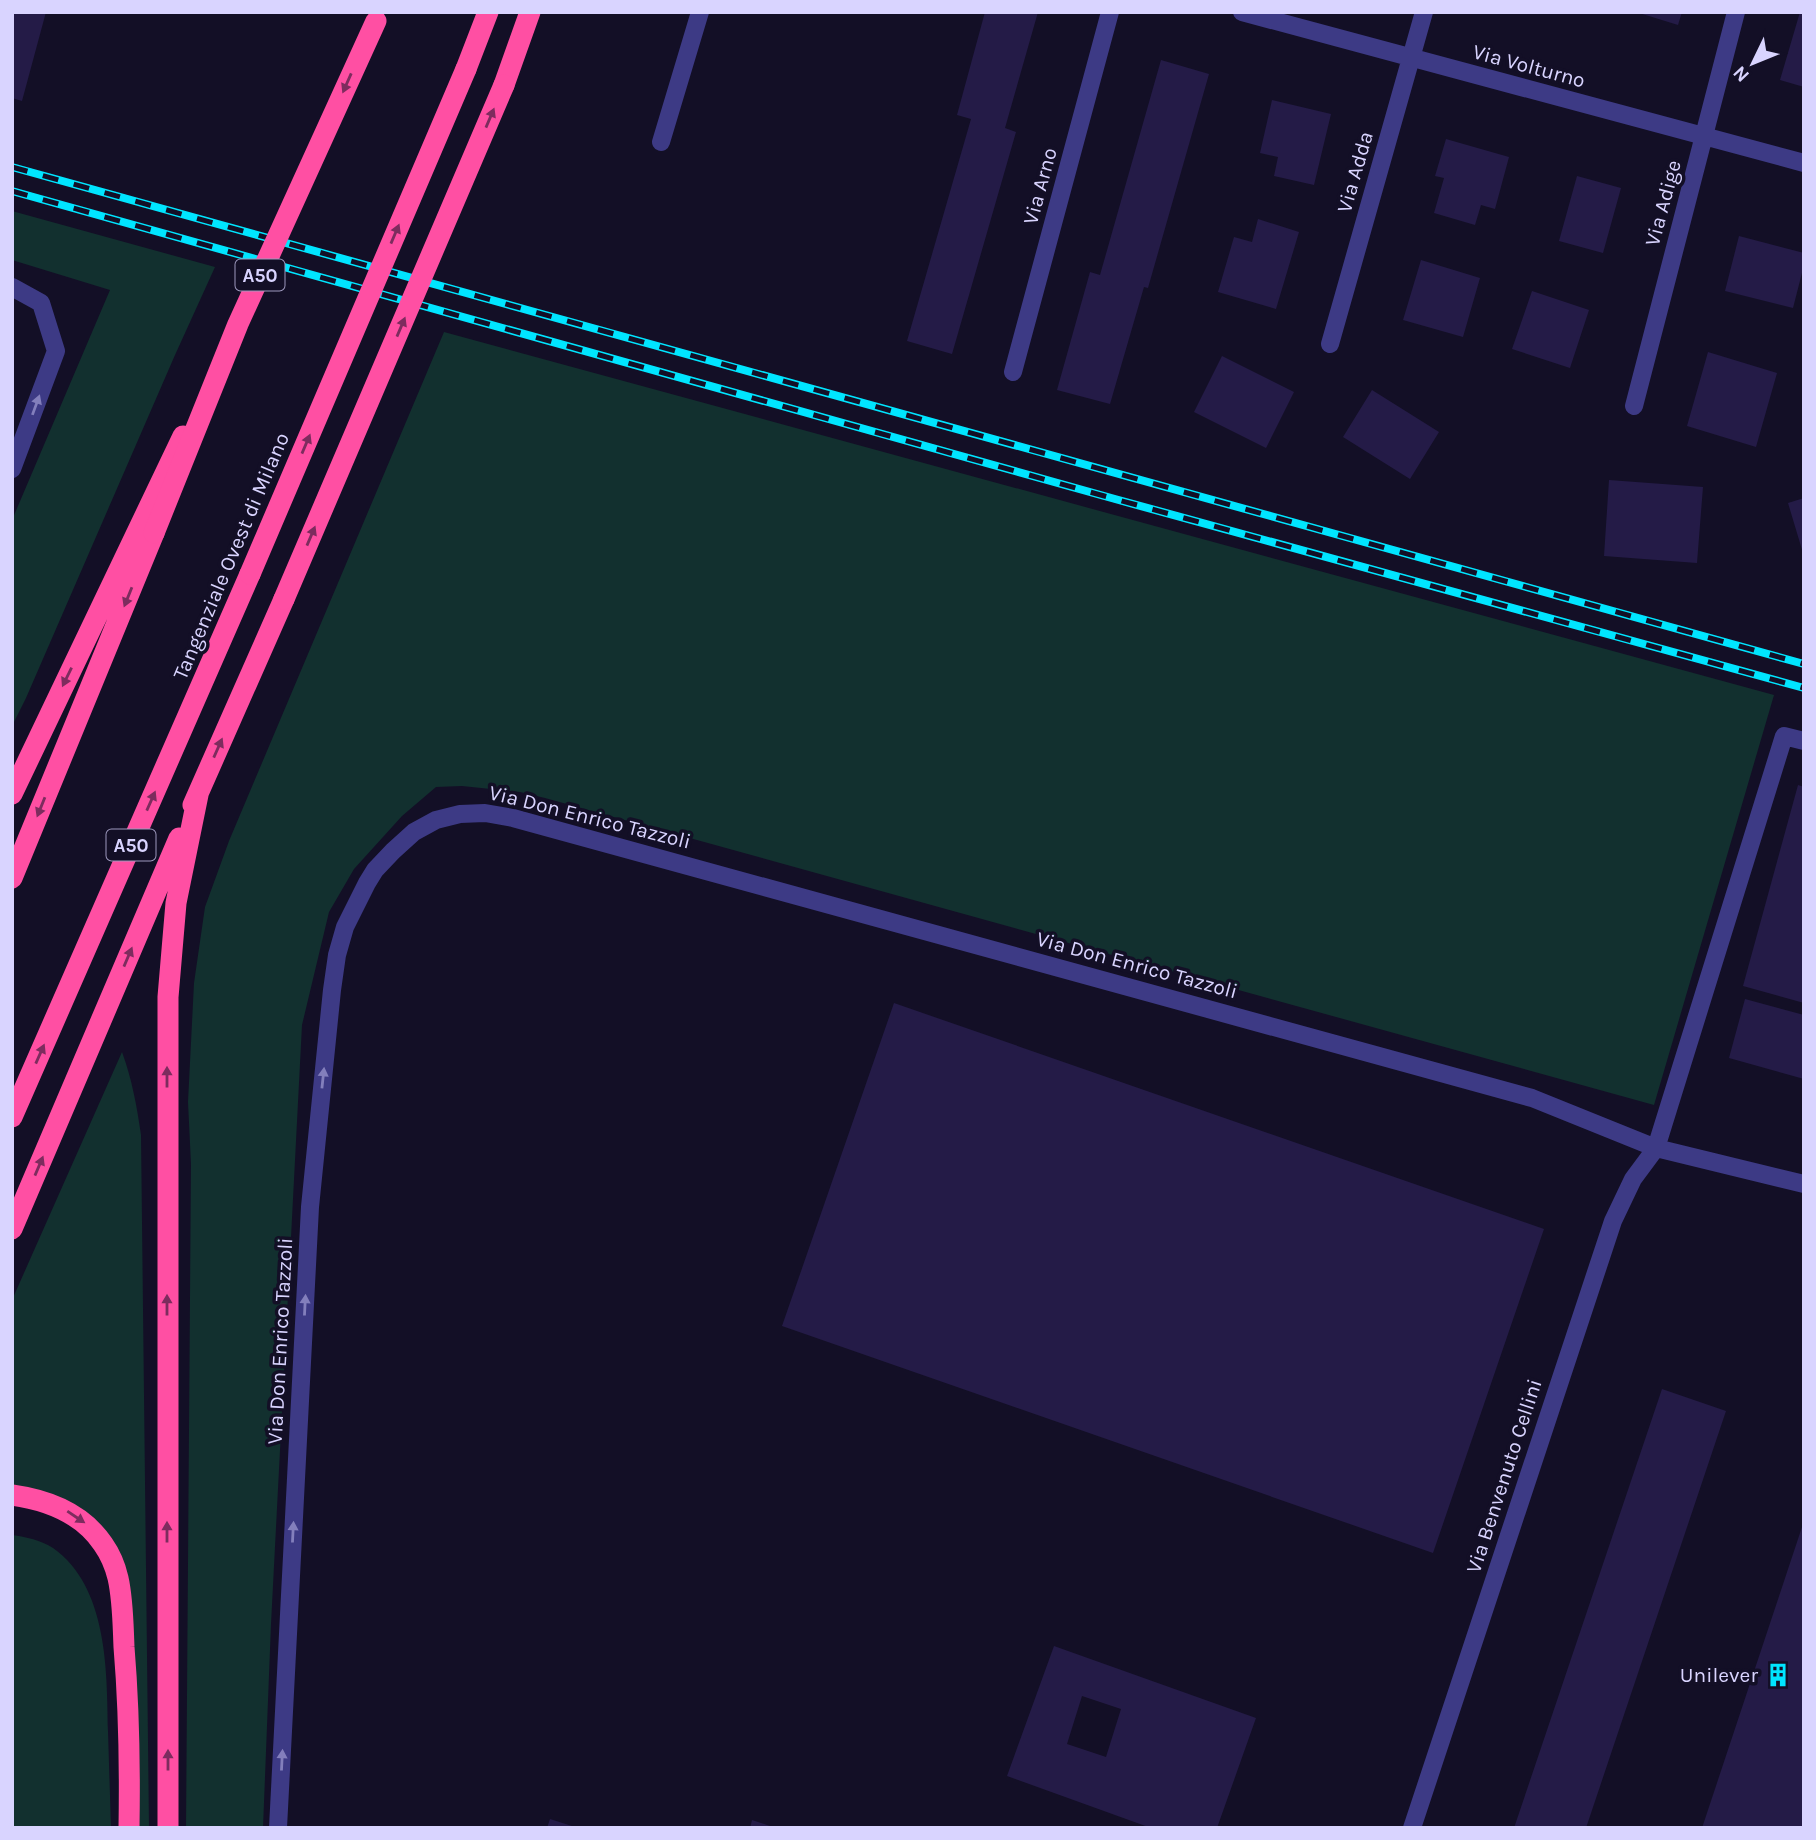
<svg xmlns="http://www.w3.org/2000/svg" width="1816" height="1840" font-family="Karla,sans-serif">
<rect width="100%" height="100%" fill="#130f26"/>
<path fill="#12302f" d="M12,211L215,267L175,355L26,698L12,726V520L110,290L12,260Z
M444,332L1774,695L1654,1105L545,798L520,792L462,786L436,787L402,816L354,869L329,912L302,1025L271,1624L263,1828H186L191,1164L188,1102L194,983L205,907L229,841Z
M122,1052C132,1079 137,1107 141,1135L149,1828H138L110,1544L12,1489V1300Z
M12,1535C26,1537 41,1540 53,1548C108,1587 107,1671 108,1731C109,1763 110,1796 111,1828H12Z"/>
<path fill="#241b47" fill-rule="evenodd" d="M12,12H46L22,101L12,98Z
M985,12H1038L1005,128L1016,132L952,354L907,341L971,119L957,115Z
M1636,12H1682L1678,25Z
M1800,12H1804V87L1780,80Z
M1161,60L1209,74L1148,288L1144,287L1110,404L1057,390L1090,272L1100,275Z
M1272,100L1331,114L1314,185L1274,176L1278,157L1260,153Z
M1446,139L1509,157L1495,209L1481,205L1475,225L1434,213L1444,178L1435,176Z
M1577,176L1621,188L1603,253L1559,241Z
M1258,219L1299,232L1276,309L1218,292L1234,237L1252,242Z
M1739,236L1804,253V265L1793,308L1725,291Z
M1421,260L1480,278L1463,337L1403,320Z
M1532,291L1589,310L1570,368L1512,349Z
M1708,352L1777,373L1756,447L1687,426Z
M1222,356L1294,392L1266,448L1194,412Z
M1372,390L1439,432L1410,479L1343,437Z
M1609,480L1703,487L1697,563L1604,556Z
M1804,498V553H1803L1788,503Z
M1798,785L1804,787V1003L1743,986Z
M1745,999L1804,1015V1079L1729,1058Z
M894,1003L1544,1229L1433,1553L782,1326Z
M1662,1389L1726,1411L1586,1828H1514Z
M1803,1524L1804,1828H1702Z
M1054,1646L1256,1718L1217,1828H1151L1007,1776ZM1082,1696L1121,1709L1106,1757L1067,1744Z
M550,1819L575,1827V1828H547Z
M752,1820L773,1827V1828H750Z"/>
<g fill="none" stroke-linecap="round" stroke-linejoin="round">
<path stroke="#3d3a85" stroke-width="18" d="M1242,12L1804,163
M661,142L700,12
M12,287L41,303L56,351L12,469
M1330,344L1424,12
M1013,372L1110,12
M1634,406L1736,12
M278,1828L310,1207L332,990L337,955L345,927L367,883L375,870L393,851L414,832L436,820L460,814L485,813L513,818L1532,1098L1656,1148L1804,1184
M1412,1828L1613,1221L1633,1179L1656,1148L1784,736L1804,741"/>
<path stroke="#ff4fa3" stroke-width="21" d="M466,69L488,12
M504,85L530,12
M12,794L183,436
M193,805L284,599
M12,878L154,533
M12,1117L250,574
M12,1229L179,838
M12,1495C48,1500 82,1513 103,1544C110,1554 115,1565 118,1578C123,1600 123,1624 124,1647C129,1707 130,1767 129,1828
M168,1828V997L176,903L198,795"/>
<g stroke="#00e5ff" stroke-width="8">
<path id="rail" d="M12,167L1804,664
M12,191L1115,499L1804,688"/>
</g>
<use href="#rail" stroke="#130f26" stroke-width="5" stroke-dasharray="16" stroke-linecap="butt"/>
<path stroke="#ff4fa3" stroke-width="21" d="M154,533L238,324L376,21
M250,574L466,69
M284,599L504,85"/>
</g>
<defs><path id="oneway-solid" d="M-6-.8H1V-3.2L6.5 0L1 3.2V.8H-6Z" transform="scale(1.75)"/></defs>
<g fill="#7d2c5e">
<use href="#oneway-solid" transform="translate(347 83) rotate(114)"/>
<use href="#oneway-solid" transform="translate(490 118) rotate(-67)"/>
<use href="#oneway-solid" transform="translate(395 234) rotate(-67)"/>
<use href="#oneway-solid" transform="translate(401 327) rotate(-67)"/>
<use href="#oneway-solid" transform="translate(306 444) rotate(-67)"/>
<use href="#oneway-solid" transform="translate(311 536) rotate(-67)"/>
<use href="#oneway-solid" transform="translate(128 597) rotate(112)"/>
<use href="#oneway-solid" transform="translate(67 677) rotate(116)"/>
<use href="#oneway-solid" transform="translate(218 748) rotate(-66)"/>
<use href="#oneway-solid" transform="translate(151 801) rotate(-66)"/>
<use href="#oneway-solid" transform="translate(41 807) rotate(112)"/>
<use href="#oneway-solid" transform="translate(128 957) rotate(-67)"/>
<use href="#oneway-solid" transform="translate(40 1054) rotate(-66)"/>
<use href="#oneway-solid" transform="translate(167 1077) rotate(-90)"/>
<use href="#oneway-solid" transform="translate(39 1166) rotate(-67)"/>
<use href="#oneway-solid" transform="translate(167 1305) rotate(-90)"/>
<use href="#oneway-solid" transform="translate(76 1517) rotate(34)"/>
<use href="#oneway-solid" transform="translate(167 1532) rotate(-90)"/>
<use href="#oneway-solid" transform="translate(168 1760) rotate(-90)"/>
</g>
<g fill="#837fbc">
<use href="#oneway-solid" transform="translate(36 405) rotate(-70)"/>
<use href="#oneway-solid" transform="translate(323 1078) rotate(-84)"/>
<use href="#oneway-solid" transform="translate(305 1305) rotate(-87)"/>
<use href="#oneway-solid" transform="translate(293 1532) rotate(-87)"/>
<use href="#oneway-solid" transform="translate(282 1760) rotate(-87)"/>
</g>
<defs>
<g id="building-bare" transform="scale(1.89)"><path d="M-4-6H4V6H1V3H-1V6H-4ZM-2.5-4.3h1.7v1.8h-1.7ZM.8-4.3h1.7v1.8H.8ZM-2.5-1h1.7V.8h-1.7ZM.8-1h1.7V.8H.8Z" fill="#00e5ff" stroke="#130f26" stroke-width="2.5" paint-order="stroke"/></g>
</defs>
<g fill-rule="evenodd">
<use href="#building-bare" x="1778" y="1675"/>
</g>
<g text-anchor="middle" stroke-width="7" stroke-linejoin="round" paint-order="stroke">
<g fill="#130f26" stroke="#9e99be" stroke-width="2">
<rect x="235.5" y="259.5" width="49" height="31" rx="5"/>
<rect x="106.5" y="829.5" width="49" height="31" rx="5"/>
</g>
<g font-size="19" font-weight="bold" fill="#d9d4ff">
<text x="260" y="282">A50</text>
<text x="131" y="852">A50</text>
</g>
<g font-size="21" fill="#d9d4ff" stroke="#130f26">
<text transform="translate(1529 66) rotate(15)" y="7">Via Volturno</text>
<text transform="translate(1355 172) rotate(-74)" y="7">Via Adda</text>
<text transform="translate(1040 186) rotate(-75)" y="7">Via Arno</text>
<text transform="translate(1663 203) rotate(-75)" y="7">Via Adige</text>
<text transform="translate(231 556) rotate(-67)" y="7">Tangenziale Ovest di Milano</text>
<text transform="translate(590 817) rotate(14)" y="7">Via Don Enrico Tazzoli</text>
<text transform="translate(1137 965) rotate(15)" y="7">Via Don Enrico Tazzoli</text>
<text transform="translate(280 1341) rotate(-87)" y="7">Via Don Enrico Tazzoli</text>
<text transform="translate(1504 1476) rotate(-72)" y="7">Via Benvenuto Cellini</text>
</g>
<g font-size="21" fill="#d9d4ff" stroke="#130f26" text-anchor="end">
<text x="1758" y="1682">Unilever</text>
</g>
</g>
<rect width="1816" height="1840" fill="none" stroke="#d9d4ff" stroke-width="28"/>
<g transform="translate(1753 63) rotate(227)" stroke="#130f26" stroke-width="5" paint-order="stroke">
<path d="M0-5L12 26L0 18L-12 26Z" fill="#d9d4ff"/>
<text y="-10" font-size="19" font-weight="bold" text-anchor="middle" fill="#d9d4ff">N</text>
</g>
</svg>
